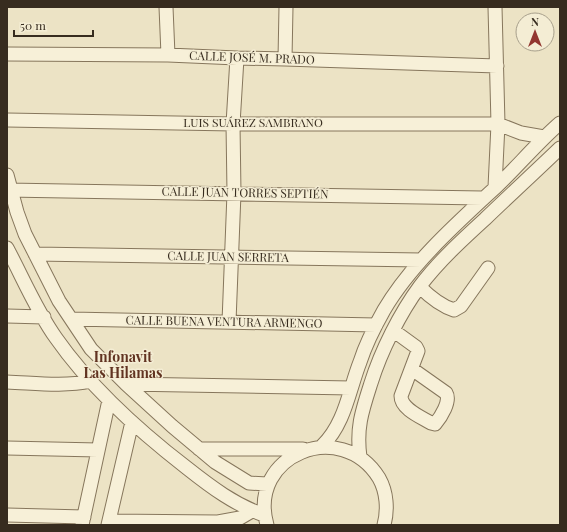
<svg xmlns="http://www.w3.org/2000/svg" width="567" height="532" font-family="'Playfair Display',serif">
<rect width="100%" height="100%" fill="#ece3c5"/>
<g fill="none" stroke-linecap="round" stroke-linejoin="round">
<g stroke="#86765c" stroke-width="15">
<path id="minor" d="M166,7L168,55
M7,54L168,55L237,58L285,59L497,66
M285,59L286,7
M7,120L233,124H498L521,133L544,137
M7,175L17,212L25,234L59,301L91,349L126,384L172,426L215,462L249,483L267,484
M495,187L498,124L495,7
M7,190L482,198
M7,248C23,278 36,310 56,338C91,388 139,431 187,468C211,487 235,505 264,515
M35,254L421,260
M420,287C429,296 441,306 454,310L461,306L488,268
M7,316L44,317
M71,319L376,325
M229,322L234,193L233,124L237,58
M394,331L416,347L418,351L401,396C401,409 421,417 431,423L435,424C441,417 451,401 446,393L412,369
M7,382C35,383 63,387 91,381
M126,384L351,388
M322,446C345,424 349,390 360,362C366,343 375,326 384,310C411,264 457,223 496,187C518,166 537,143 560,123
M7,448L98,450
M199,449H303
M360,457C356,428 362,411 371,383C381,351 400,313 420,286C439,261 462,240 485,219C510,195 535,172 560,148
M7,515L84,517
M109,521L218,522L240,518L252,511
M82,525L109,400
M108,525L132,422
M267,525C247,455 341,417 379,478C387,492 388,510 384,525"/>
</g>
<use href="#minor" stroke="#f7f0d8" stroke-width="13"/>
</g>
<g text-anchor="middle" stroke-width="3" stroke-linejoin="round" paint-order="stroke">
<g font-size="12" fill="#372c1f" stroke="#f4edd4">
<text transform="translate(252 58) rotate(2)" y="4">CALLE JOSÉ M. PRADO</text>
<text x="253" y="127">LUIS SUÁREZ SAMBRANO</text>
<text transform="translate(245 193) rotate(1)" y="4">CALLE JUAN TORRES SEPTIÉN</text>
<text transform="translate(228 257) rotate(1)" y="4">CALLE JUAN SERRETA</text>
<text transform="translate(224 322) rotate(1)" y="4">CALLE BUENA VENTURA ARMENGO</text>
</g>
<g font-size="14" font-weight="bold" fill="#613321" stroke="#f4edd4">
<text x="123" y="362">Infonavit<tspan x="123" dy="16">Las Hilamas</tspan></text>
</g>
</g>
<rect width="567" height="532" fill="none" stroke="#372c1f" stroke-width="16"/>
<g transform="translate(535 32)"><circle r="19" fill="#f4edd4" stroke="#a8a08c"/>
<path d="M0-3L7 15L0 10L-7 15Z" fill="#92362f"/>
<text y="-6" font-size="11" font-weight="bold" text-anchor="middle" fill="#372c1f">N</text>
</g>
<path d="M14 30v6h79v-6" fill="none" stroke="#372c1f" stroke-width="2"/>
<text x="20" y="30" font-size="12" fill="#372c1f" stroke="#f4edd4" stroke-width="3" paint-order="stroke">50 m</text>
</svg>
